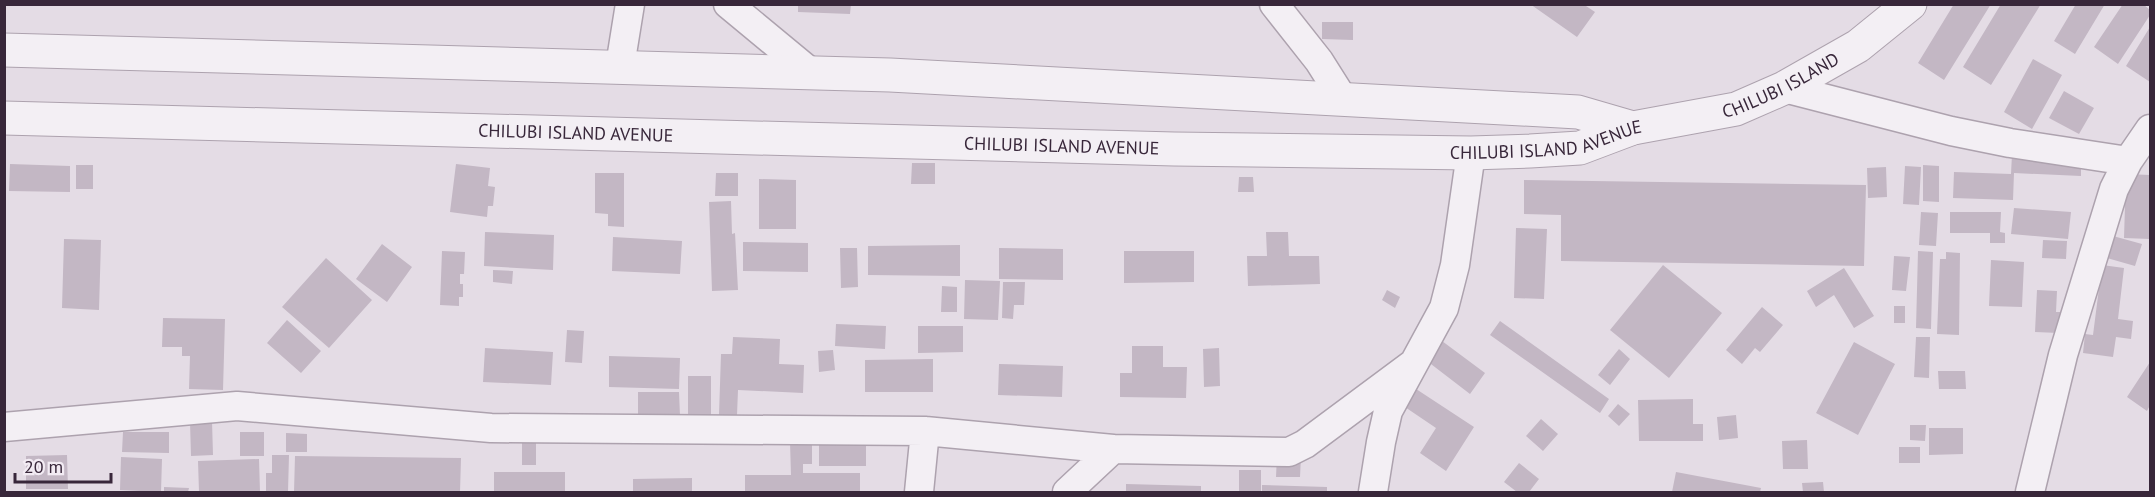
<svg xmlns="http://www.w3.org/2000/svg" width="2155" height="497" font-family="'PT Sans',sans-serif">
<rect width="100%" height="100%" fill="#e4dce5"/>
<path fill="#c3b7c4" d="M798,4H851L850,14L798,12Z
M1530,4H1583L1595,12L1577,37Z
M1954,4H1991L1944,80L1918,63Z
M2001,4H2041L1991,85L1963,67Z
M2076,4H2105L2075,54L2054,41Z
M2123,4H2143L2150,10V15L2118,64L2094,47Z
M1322,22H1353V40L1322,39Z
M2150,27V82L2126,66Z
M2033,59L2062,75L2032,129L2004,112Z
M2064,91L2094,108L2079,134L2049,118Z
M2012,154L2081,156V176L2014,173L2013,200L1953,198L1954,172L2011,174Z
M912,163H935V184H911Z
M10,164L70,166V192L9,191Z
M456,164L490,168L488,186L495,187L493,206H488L487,217L450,212Z
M76,165H93V189H76Z
M1923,165L1939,166V202L1923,201Z
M1905,166L1921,167L1919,205L1903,204Z
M1886,167L1887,197L1868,198L1867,168Z
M595,173H624V227L608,226V214L595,213Z
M716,173H738V196H715Z
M2126,174L2150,175V239L2124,238Z
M1239,177H1253L1254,192H1238Z
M759,179L796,180V229H759Z
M1524,180L1866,185L1864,266L1561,261V215L1524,214Z
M731,201L732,234L735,233L738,290L712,291L709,202Z
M2014,208L2071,212L2068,239L2011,234Z
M1921,212L1938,213L1936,246L1919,245Z
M1950,212H2001L2000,232L2005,233V243H1990V233H1950Z
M1516,228L1547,229L1544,299L1514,298Z
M485,232L554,235L553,270L484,266Z
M1266,232H1288L1289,256H1319L1320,284L1248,286L1247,256H1267Z
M2113,236L2142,244L2135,266L2107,258Z
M613,237L682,241L680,274L612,271Z
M64,239L101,240L99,310L62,308Z
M2043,240L2067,241L2066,259L2042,258Z
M743,242L808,243V272L743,271Z
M382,244L412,267L387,302L356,279Z
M960,245V276L868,275V246Z
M840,248H857L858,287L841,288Z
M999,248L1063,249V280L999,279Z
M442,251L465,252L464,274H460V284H463V297H459V306L440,305Z
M1124,251H1194V282L1124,283Z
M1918,251L1933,252L1931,329L1916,328Z
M1946,252L1960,253L1959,335L1937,334L1940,259H1946Z
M1894,256L1910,257L1906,291L1892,290Z
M326,258L372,300L329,348L282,307Z
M1991,260L2024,262L2022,307L1989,306Z
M1663,265L1722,313L1669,378L1610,330Z
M2102,265L2124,268L2118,319L2133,321L2131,339L2116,337L2113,357L2083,353L2085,334L2093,335Z
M1844,268L1874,316L1854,328L1834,295L1816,307L1807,291Z
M493,270L513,271L512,284L493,282Z
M965,280L1000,281L998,320L964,319Z
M1003,282H1025L1024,305H1014L1013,319L1002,318Z
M942,286L957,287V312H941Z
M1387,290L1400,297L1395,308L1382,300Z
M2037,290L2057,291L2056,312H2060L2059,333L2035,332Z
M1894,306H1905V323H1894Z
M1762,307L1783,325L1760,352L1755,348L1742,364L1726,350Z
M163,318L225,319L223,390L189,389L190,356H182V347H162Z
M287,320L321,351L301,373L267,343Z
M1500,321L1609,399L1600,413L1490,335Z
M836,324L886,326L885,349L835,346Z
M918,326H963V352L918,353Z
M567,330L584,331L582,363L565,362Z
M733,337L780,339L779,364L804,365L803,393L738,390L737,415H719L721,354H732Z
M1916,337H1930L1929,378L1914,377Z
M1442,341L1485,373L1470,394L1427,361Z
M1854,342L1895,364L1858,435L1816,413Z
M1132,346H1163V367H1187L1186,398L1120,397V373H1132Z
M485,348L553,352L551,385L483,382Z
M1219,348L1220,386L1204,387L1203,349Z
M1619,349L1630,359L1610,385L1598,375Z
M833,350L835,370L819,372L818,351Z
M609,356L680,358L679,389L609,387Z
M933,359V392H865V360Z
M2150,362V405L2147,411L2127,397Z
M999,364L1063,366L1062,397L998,395Z
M1938,371H1965L1966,389H1939Z
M688,376H711V416H688Z
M1410,385L1474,427L1446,471L1420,453L1436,428L1399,403Z
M638,392H679L680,416H638Z
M1693,399V424H1703V441H1639L1638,400Z
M1618,404L1630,414L1619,426L1608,416Z
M1736,415L1738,438L1719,440L1717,417Z
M1541,419L1558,434L1543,451L1526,436Z
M212,421L213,455L191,456L190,422Z
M1910,425H1926L1925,441L1910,440Z
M1929,428H1963V454L1929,455Z
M123,432H169V453L122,452Z
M240,432H264V456H240Z
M286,433L307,434V452H286Z
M522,437H536V465H522Z
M1807,440L1808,469H1783L1782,441Z
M819,441H866V466H819Z
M790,442H812V464H803V473H860V492H745V475H791Z
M1899,447H1920V463H1899Z
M67,455L68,489H26V456Z
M272,455H289L288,492L266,491V473H272Z
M1277,455L1301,456L1300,477H1276Z
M295,456L461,458L460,492H294Z
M121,457L162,459L161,492L120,490Z
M259,459L260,492H199L198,461Z
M1519,463L1539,479L1529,492H1517L1504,482Z
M1239,470H1261V492H1239Z
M494,472H565V492H494Z
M1676,472L1761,488L1760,492H1672Z
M692,478V492H633V479Z
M1823,482L1824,492H1803L1802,483Z
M1126,484L1201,486V492H1126Z
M1262,485L1327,487V492H1262Z
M164,487L189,488L188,492H164Z"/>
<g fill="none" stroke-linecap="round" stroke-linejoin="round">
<g stroke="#ada2ae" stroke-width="31">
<path id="minor" d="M728,4L809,71
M1274,4L1319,61L1343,99
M620,66L630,4
M1784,88L1951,131L2010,143L2128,161
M4,427L237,406L491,428L925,431L1113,449
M919,492L925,431
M1067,492L1113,449L1289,452L1305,444L1414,363
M1373,492L1381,442L1388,411L1444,308L1455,265L1471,153
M2030,492L2063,355L2114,189L2128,161L2150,129"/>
</g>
<g stroke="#ada2ae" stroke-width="35">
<g id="tertiary">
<path d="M4,50L890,75L1578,112L1633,128"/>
<path id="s1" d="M4,118L1174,149L1471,153L1530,151L1580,148L1633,128L1736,109L1784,88L1858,46L1910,4"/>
</g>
</g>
<use href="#minor" stroke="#f3eff4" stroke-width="28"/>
<use href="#tertiary" stroke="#f3eff4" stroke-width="33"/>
</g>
<g text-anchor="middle" stroke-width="4.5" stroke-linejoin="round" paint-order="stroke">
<g font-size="18" fill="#38273a" stroke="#f2ebf3">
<text dy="6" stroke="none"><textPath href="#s1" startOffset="1788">CHILUBI ISLAND</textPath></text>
<text dy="6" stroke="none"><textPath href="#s1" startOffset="572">CHILUBI ISLAND AVENUE</textPath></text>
<text dy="6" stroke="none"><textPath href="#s1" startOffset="1544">CHILUBI ISLAND AVENUE</textPath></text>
<text dy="6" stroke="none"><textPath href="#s1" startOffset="1058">CHILUBI ISLAND AVENUE</textPath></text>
</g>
</g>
<rect width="2155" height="497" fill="none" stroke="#38273a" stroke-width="12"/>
<path d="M15 473v9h96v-9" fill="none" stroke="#38273a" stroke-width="3"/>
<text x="24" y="473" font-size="18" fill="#38273a" stroke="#f2ebf3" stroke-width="4.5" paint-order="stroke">20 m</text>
</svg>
